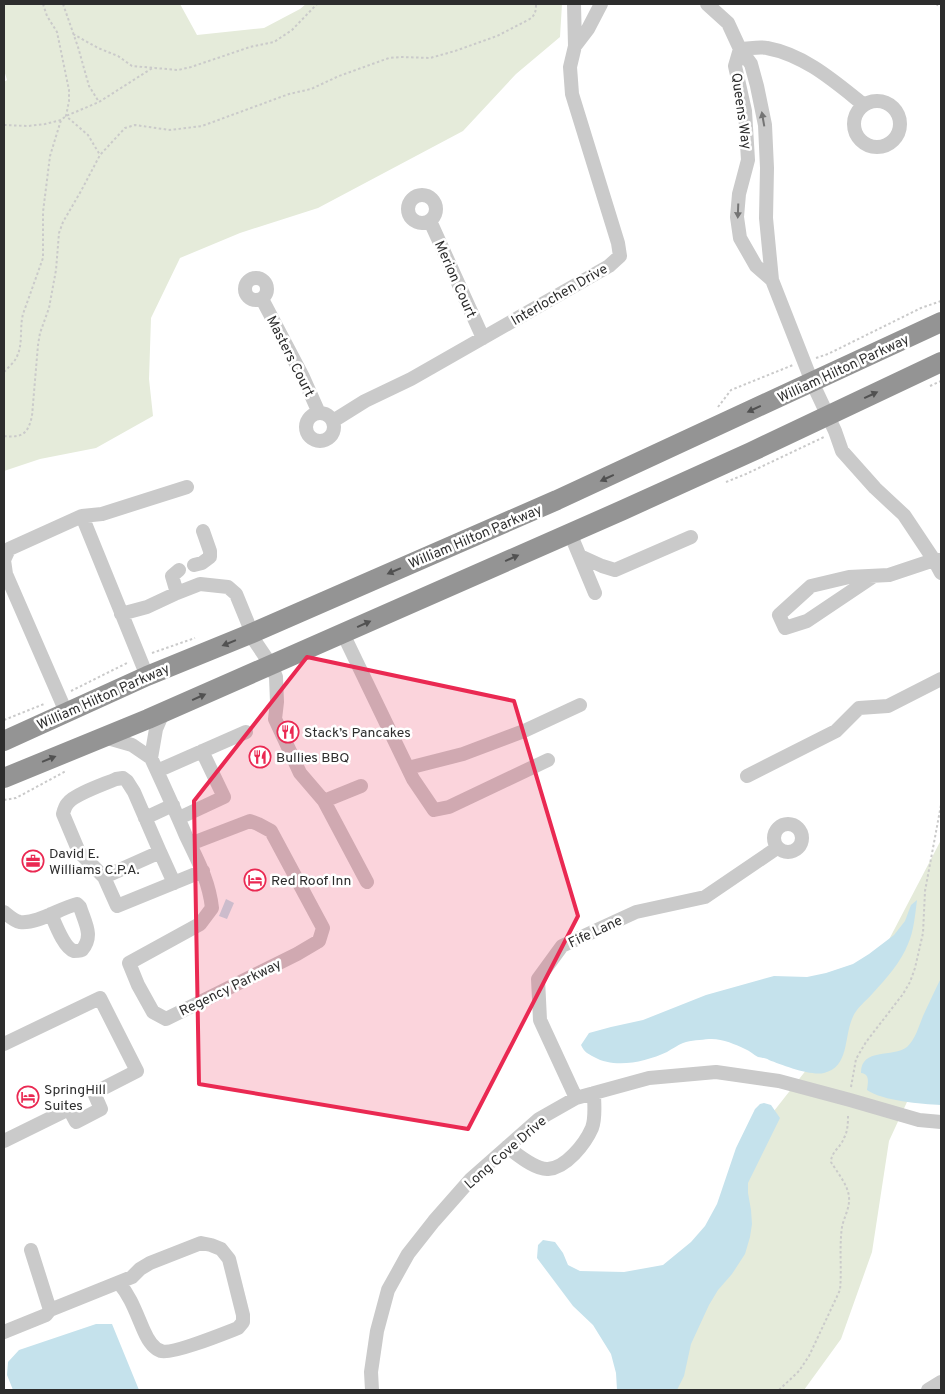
<svg xmlns="http://www.w3.org/2000/svg" width="945" height="1394" font-family="Overpass,sans-serif">
<rect width="100%" height="100%" fill="#fff"/>
<path fill="#e5ebda" d="M4,4H180L197,35L264,28L300,9L306,4H562L560,37L516,74L463,131L318,208L240,233L180,258L151,318L149,379L153,416L96,448L40,459L4,471V82L7,80L4,70Z
M941,840V1028L889,1141L872,1252L841,1339L804,1390H628L759,1130L818,1055L871,974Z"/>
<path fill="#c5e2ec" d="M226,899L234,903L227,919L219,916Z
M917,900C915,915 914,931 908,944C901,962 886,979 873,993C865,1002 856,1008 852,1019C844,1038 849,1067 824,1073C810,1076 782,1065 769,1060C766,1058 762,1058 758,1057C754,1055 750,1051 745,1049C735,1044 721,1038 709,1039C701,1040 691,1040 683,1043C678,1045 672,1049 667,1052C645,1062 615,1069 594,1057C587,1053 585,1053 581,1045L589,1033L611,1027L643,1020L706,995L774,976L807,977L826,973L853,964L869,954L894,935L905,921L911,905Z
M941,978V1105C921,1104 883,1101 867,1090C868,1082 870,1074 861,1073C861,1047 893,1058 907,1047C915,1040 919,1026 923,1016C929,1003 935,990 941,978Z
M764,1103L771,1105L780,1118L748,1183V1193L751,1210L752,1224L750,1237L745,1254L732,1274L718,1290L709,1305L691,1344L684,1376L677,1390H617L616,1373L611,1354L593,1325L573,1306L537,1258L538,1245L543,1240L555,1242L563,1253L568,1265L580,1271L624,1272L663,1265L691,1242L705,1226L717,1204L736,1148L755,1109L760,1104Z
M96,1324H112L139,1390H13L7,1375L8,1362L19,1350Z"/>
<g fill="none" stroke-linecap="round" stroke-linejoin="round">
<path stroke="#cacaca" stroke-width="2" stroke-dasharray="2.5 2.5" stroke-linecap="butt" d="M43,4L47,16L57,32L69,90V101L66,116L88,135L100,155
M63,4L78,47L89,86L99,102
M936,4L941,7
M73,34L98,48L118,56L132,66L178,70L191,67L250,47L274,42L292,30L317,4
M4,125L28,126L45,124L61,120L66,116L99,102L154,67
M816,358L828,354L921,308L941,301
M4,372C8,368 12,364 15,360C24,346 19,329 23,314L43,258V212L50,156L61,120
M930,386L941,381
M718,407L731,390L793,365
M4,436C22,438 28,434 32,416L38,345L40,333L49,308L56,270L59,233L63,222L81,191L100,155L125,128L135,125L170,130L202,126L289,94L311,89L339,76L389,58L401,57L430,58L455,51L497,36L528,20C535,16 536,12 536,4
M726,482L746,474L824,437
M152,653L195,638
M71,691L127,663
M4,720L44,704
M4,800L16,798L66,771
M851,1087L856,1059L866,1042L903,994L910,982L915,968L923,933L925,891L941,805
M779,1390L799,1371L809,1356L840,1290C842,1269 839,1248 842,1227C844,1217 850,1208 849,1197C848,1185 837,1172 831,1162C831,1152 841,1147 844,1138C848,1131 848,1122 848,1114"/>
<path stroke="#cacaca" stroke-width="14" d="M707,4L728,23L740,49L751,64L757,86L765,125L767,168L766,218L772,280L812,382L835,431L842,451L875,488L904,515L934,560H941
M575,46L588,29L601,4
M740,49L735,66L745,111L748,160L739,194L737,217L740,238L756,266L772,280
M740,49C749,49 759,46 767,48C805,55 835,82 864,105
M854 124a23 23 0 1 1 46 0a23 23 0 1 1-46 0Z
M408 209a14 14 0 1 1 28 0a14 14 0 1 1-28 0Z
M430,221L483,338
M245 289a11 11 0 1 1 22 0a11 11 0 1 1-22 0Z
M262,299L303,377L319,413
M306 427a14 14 0 1 1 28 0a14 14 0 1 1-28 0Z
M333,421L365,401L411,379L609,266L620,256L618,243L572,94L570,67L575,46L574,4
M82,516L102,514L187,487
M570,533L595,593
M580,556L602,566L615,570L691,537
M194,565L202,563L210,557V551L203,531
M179,570L172,576L177,593L200,584L228,587L236,594L252,633
M874,576L807,621L785,628L779,615L811,586L849,577L889,575L934,560L941,573
M121,614L147,607L177,593
M250,634L271,665L276,677L277,702L275,719L300,773L324,801L367,882
M340,634L347,642L413,779L434,810L449,807L548,760
M66,712L6,574L4,560L9,549L82,516L147,676
M104,737L132,745L151,758L156,729L163,713
M151,758C163,784 175,810 186,836C198,861 209,881 212,908L200,924L129,963L138,985L153,1012L166,1019L297,954L319,941L323,928L271,831L258,824L250,821L190,844
M408,768L463,754L524,731L580,705
M157,771L246,732
M747,776L836,731L859,708L888,706L941,679
M324,801L361,786
M145,818L173,805
M179,818L224,797L202,751
M774 838a14 14 0 1 1 28 0a14 14 0 1 1-28 0Z
M104,877L79,852L63,814C64,810 65,806 68,803C75,794 105,784 116,779L123,778L127,781L134,792L160,852
M174,883L160,852L104,877L117,906L203,871
M4,912C9,916 14,921 20,922C38,924 60,908 77,904L80,907C85,923 94,936 82,950C81,951 74,951 74,951C64,948 55,923 51,914
M4,1044L100,998L137,1071L94,1093L101,1109L76,1122L69,1109L4,1141
M576,1098L540,1020L538,979L562,946L636,912L705,897L777,848
M507,1147C517,1154 535,1170 548,1169C566,1168 585,1144 592,1128C596,1118 594,1104 594,1093
M50,1310L132,1277L140,1269L150,1263L201,1243L211,1245L221,1249L229,1259L243,1315V1322L238,1328C225,1333 171,1355 161,1351C152,1348 147,1338 144,1331C136,1313 131,1297 119,1283
M4,1332L46,1315L50,1310L31,1250
M372,1390L371,1372L377,1331L388,1290L408,1254L434,1221L471,1179L539,1119L576,1098L649,1078L716,1072L779,1081L850,1100L919,1120L941,1122
M928,1390L941,1382"/>
<path stroke="#949494" stroke-width="20" d="M4,741L147,676L250,634L557,500L941,322
M4,778L148,719L623,510L751,452L941,362"/>
</g>
<defs><path id="oneway-solid" d="M-6-.8H1V-3.2L6.5 0L1 3.2V.8H-6Z" transform="scale(1.25)"/></defs>
<g fill="#747474">
<use href="#oneway-solid" transform="translate(763 119) rotate(-100)"/>
<use href="#oneway-solid" transform="translate(738 211) rotate(92)"/>
</g>
<g fill="#515151">
<use href="#oneway-solid" transform="translate(871 395) rotate(-25)"/>
<use href="#oneway-solid" transform="translate(754 409) rotate(155)"/>
<use href="#oneway-solid" transform="translate(607 478) rotate(155)"/>
<use href="#oneway-solid" transform="translate(512 558) rotate(-24)"/>
<use href="#oneway-solid" transform="translate(394 571) rotate(157)"/>
<use href="#oneway-solid" transform="translate(364 624) rotate(-24)"/>
<use href="#oneway-solid" transform="translate(229 643) rotate(158)"/>
<use href="#oneway-solid" transform="translate(199 697) rotate(-24)"/>
<use href="#oneway-solid" transform="translate(49 759) rotate(-22)"/>
</g>
<path fill="#ea2952" fill-opacity="0.2" stroke="#ea2952" stroke-width="4" stroke-linejoin="round" d="M307,657L514,701L578,916L468,1129L199,1084L194,801Z"/>
<defs>
<g id="restaurant-ring" transform="scale(1.125)"><circle r="9.5" fill="#fff" stroke="#ea2952" stroke-width="1.5"/><path d="M-5-6h1v4h1v-4h1v4h1v-4h1v5L-1.5 .5V6h-2V.5L-5-1ZM5-6V6H3V1.5H1.5Q1.5-4 5-6Z" fill="#ea2952"/></g>
<g id="office-ring" transform="scale(1.125)"><circle r="9.5" fill="#fff" stroke="#ea2952" stroke-width="1.5"/><path d="M-6-3h4V-5.5h4V-3h4V5H-6ZM-1-4.5V-3h2v-1.5ZM-6 0V1H6V0Z" fill="#ea2952"/></g>
<g id="hotel-ring" transform="scale(1.125)"><circle r="9.5" fill="#fff" stroke="#ea2952" stroke-width="1.5"/><path d="M-6-4.5h1.5V1H6V5H4.5V3h-9V5H-6ZM-4 0a1.8 1.8 0 1 1 3.6 0ZM.5 0V-2.5h3Q6-2.5 6 0Z" fill="#ea2952"/></g>
</defs>
<g fill-rule="evenodd">
<use href="#restaurant-ring" x="288" y="732"/>
<use href="#restaurant-ring" x="260" y="757"/>
<use href="#office-ring" x="33" y="861"/>
<use href="#hotel-ring" x="255" y="880"/>
<use href="#hotel-ring" x="28" y="1097"/>
</g>
<g text-anchor="middle" stroke-width="5" stroke-linejoin="round" paint-order="stroke">
<g font-size="14" fill="#2d2d2d" stroke="#fff">
<text transform="translate(742 111) rotate(82)" y="5">Queens Way</text>
<text transform="translate(456 279) rotate(66)" y="5">Merion Court</text>
<text transform="translate(559 294) rotate(-30)" y="5">Interlochen Drive</text>
<text transform="translate(291 356) rotate(63)" y="5">Masters Court</text>
<text transform="translate(843 368) rotate(-25)" y="5">William Hilton Parkway</text>
<text transform="translate(475 536) rotate(-23)" y="5">William Hilton Parkway</text>
<text transform="translate(103 696) rotate(-24)" y="5">William Hilton Parkway</text>
<text transform="translate(595 931) rotate(-25)" y="5">Fife Lane</text>
<text transform="translate(230 987) rotate(-26)" y="5">Regency Parkway</text>
<text transform="translate(505 1152) rotate(-41)" y="5">Long Cove Drive</text>
</g>
<g font-size="14" fill="#2d2d2d" stroke="#fff" text-anchor="start">
<text x="304" y="737">Stack’s Pancakes</text>
<text x="276" y="762">Bullies BBQ</text>
<text x="49" y="858">David E.<tspan x="49" dy="16">Williams C.P.A.</tspan></text>
<text x="271" y="885">Red Roof Inn</text>
<text x="44" y="1094">SpringHill<tspan x="44" dy="16">Suites</tspan></text>
</g>
</g>
<rect width="945" height="1394" fill="none" stroke="#2d2d2d" stroke-width="10"/>
</svg>
